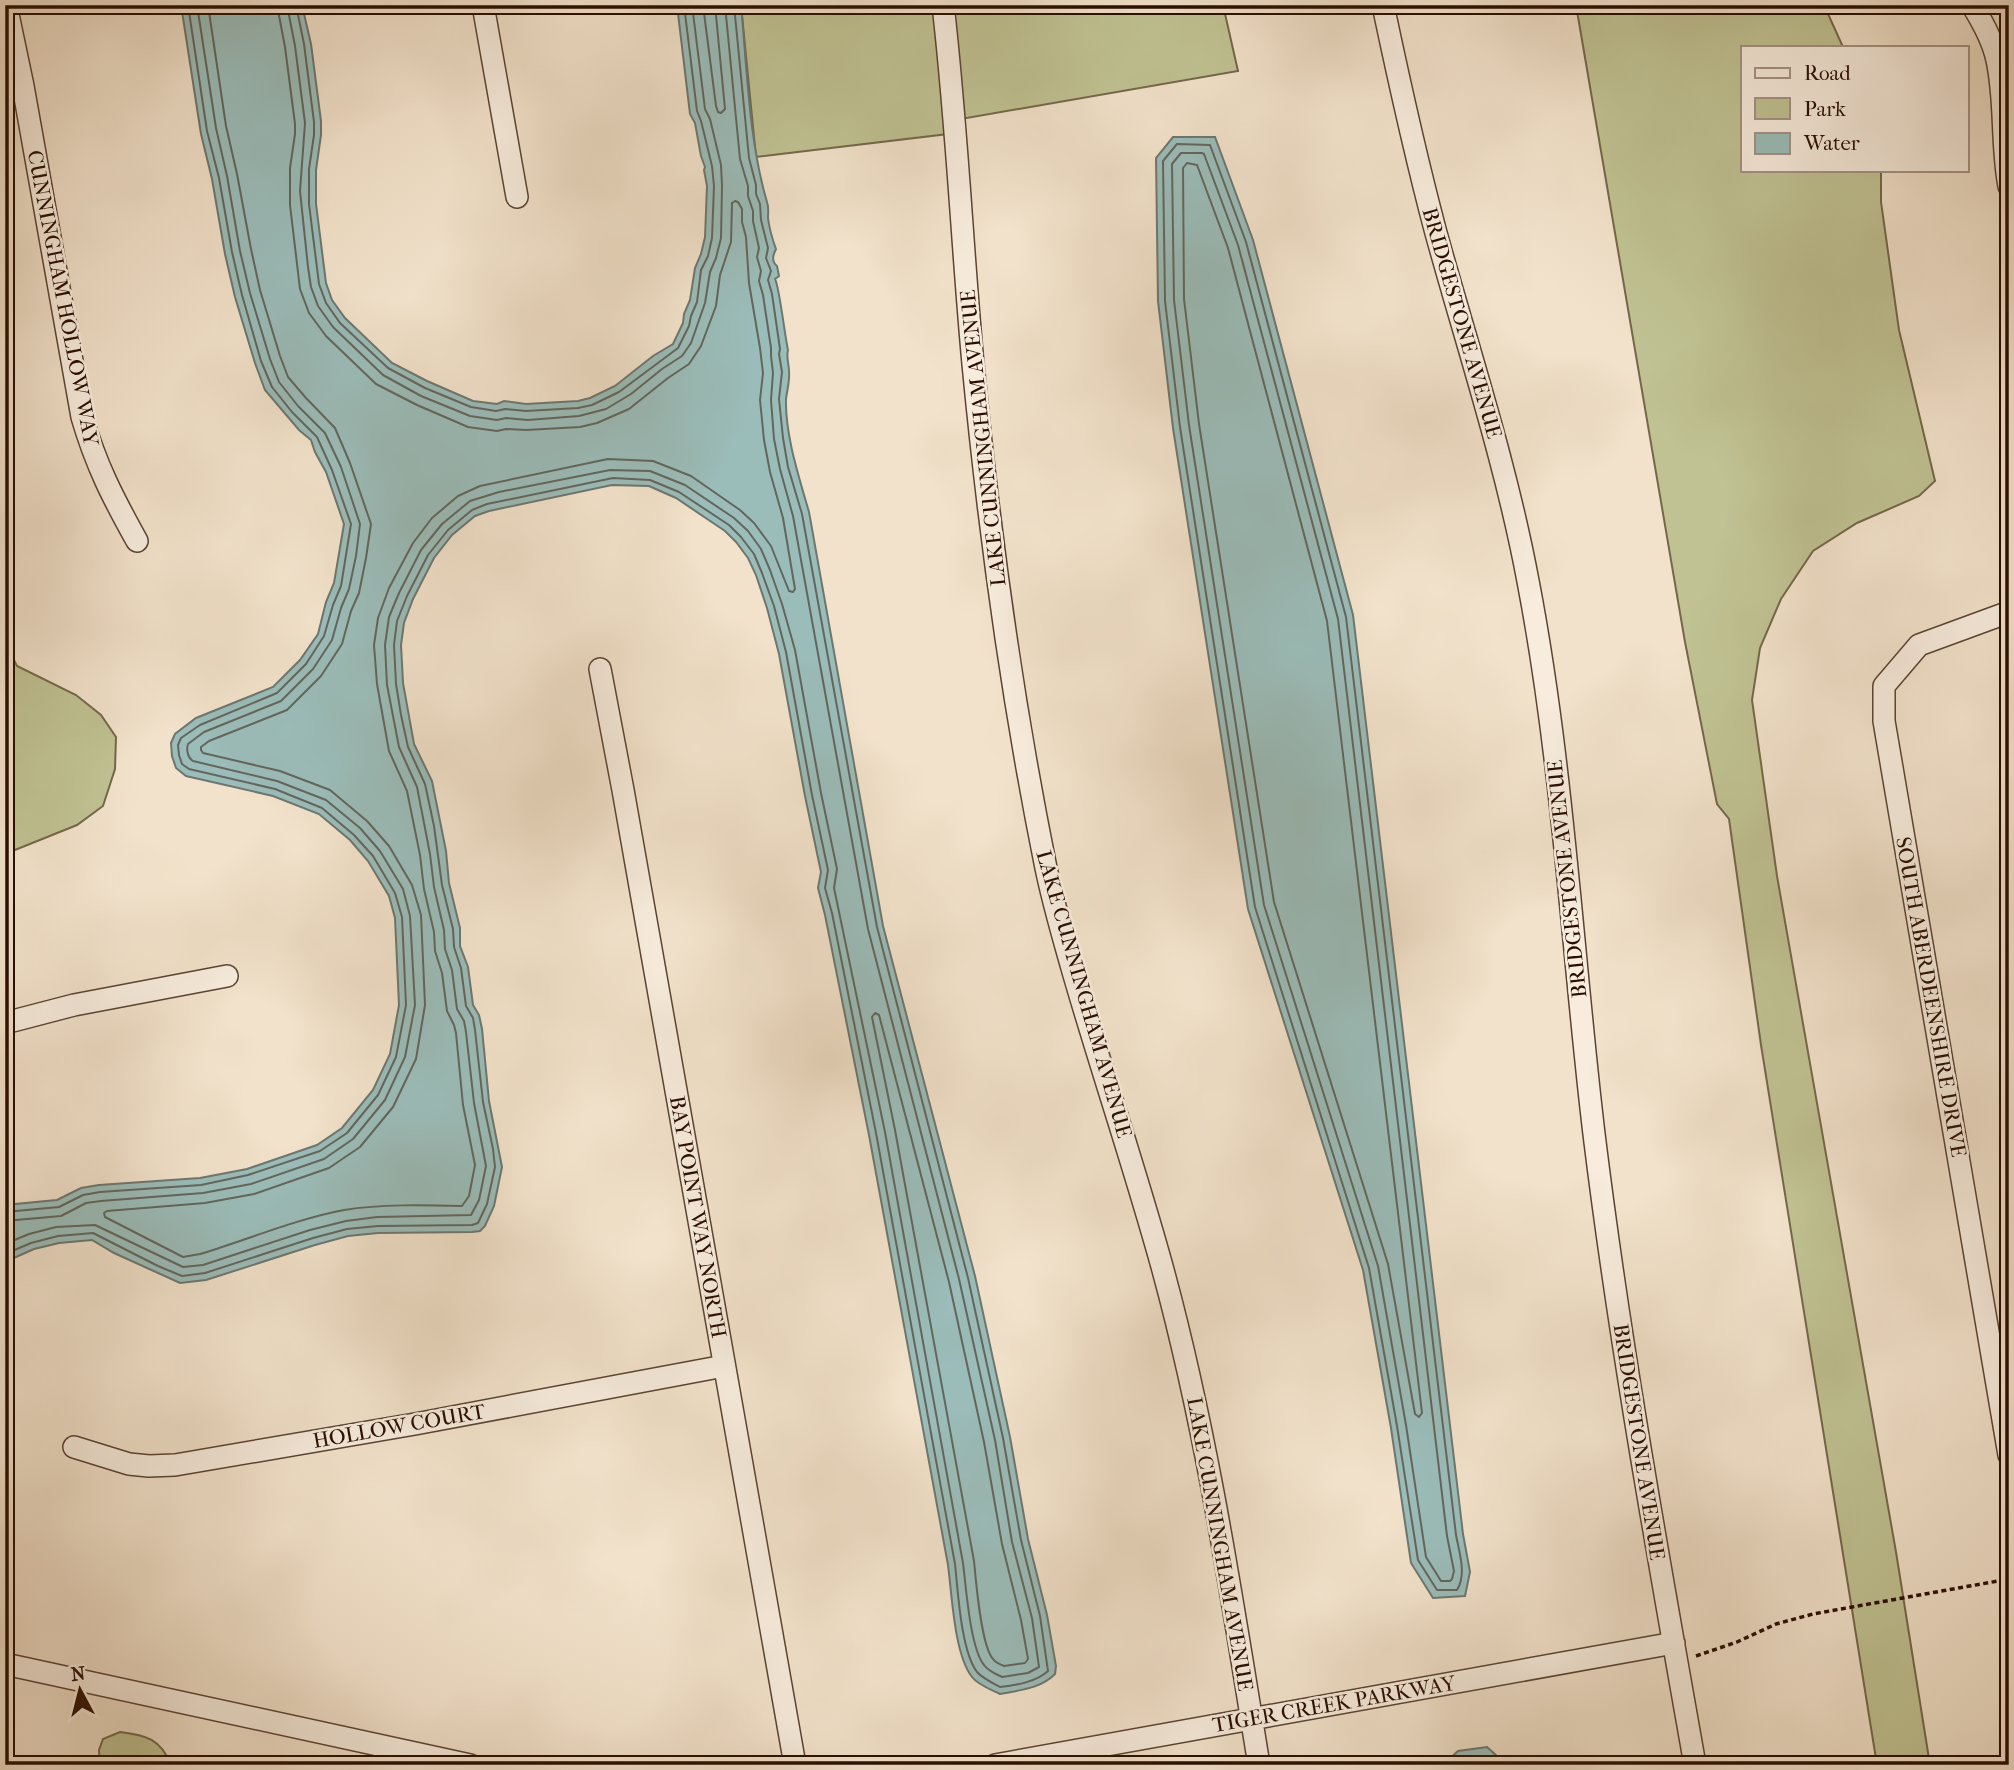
<svg xmlns="http://www.w3.org/2000/svg" width="2014" height="1770" font-family="'IM FELL French Canon',serif">
<rect width="100%" height="100%" fill="#f2e2cb"/>
<filter id="stains"><feTurbulence type="fractalNoise" baseFrequency=".00286" numOctaves="4"/><feColorMatrix values="0 0 0 0 .2 0 0 0 0 .09 0 0 0 0 .02 0 0 0 .5 -.17"/></filter>
<radialGradient id="worn" r=".72"><stop offset=".6" stop-color="#630" stop-opacity="0"/><stop offset="1" stop-color="#630" stop-opacity=".3"/></radialGradient>
<path fill="#c0c293" stroke="#74684a" stroke-width="2" d="M741,5H1223L1238,71L955,120L956,133L756,157Z
M1576,5H1824L1843,47H1743V170H1881V202L1899,330L1935,481L1919,496L1857,523L1813,551L1781,599L1760,648L1752,700L1777,876L1896,1552L1930,1765H1877L1761,1045L1729,819L1717,804L1685,642Z
M5,643L17,666L76,695L101,715L116,737L115,769L103,806L77,825L5,854Z
M120,1732C146,1735 161,1739 171,1765H100L99,1750L103,1739Z"/>
<path fill="#9bbdba" stroke="#6d7770" stroke-width="2" d="M181,5H302L311,44L321,121V135L316,170V204L326,283L332,300L345,318L392,363L427,381L473,401L497,404L504,401L526,404L578,401L590,398L615,386L653,356L673,344L683,323L684,314L690,300L695,268L701,254L705,237L707,186L704,170L705,167L701,156L695,123L690,114L677,5H741C747,69 749,141 767,202C769,207 768,212 768,218C769,226 773,241 776,249C773,255 771,261 777,266L779,276L775,279C779,285 785,337 788,350C786,358 789,364 789,371C790,381 787,390 786,399C785,435 799,477 809,512L883,926L975,1276L1010,1437L1028,1539L1047,1615L1056,1666L1055,1674C1040,1689 1020,1690 1000,1694C992,1690 978,1685 972,1677C954,1654 952,1594 948,1565L869,1135L825,915L818,888L821,872L805,796L779,654L767,608L756,575L748,558L736,542L725,531L676,498L649,486L612,485L489,511L475,516L452,535L434,558L413,599L404,623L401,645L403,683L414,744L432,781L446,851L449,883L460,928V946L468,967L473,1005L479,1015L482,1029L489,1101L502,1167L494,1206L485,1226L480,1231L472,1232L378,1233L348,1236L315,1245L206,1280L180,1283L114,1253L92,1240L59,1243L34,1249L5,1262V1205L57,1200L81,1188L99,1185L200,1178L247,1169L317,1145L342,1128L373,1090L390,1054L399,1005L395,918L389,896L368,861L350,840L319,814L273,796L186,776L176,768L172,756L171,743L175,734L196,718L273,687L300,660L318,634L326,602L334,583L344,524L326,472L315,452L311,440L299,430L265,390L255,363L235,297L225,254L212,179L201,134Z
M1173,137H1215L1253,240L1353,615L1463,1534L1470,1572L1465,1596L1433,1598L1411,1563L1391,1428L1363,1270L1248,909L1173,428L1158,301L1156,158Z
M1487,1747L1507,1765H1443L1458,1751Z"/>
<g fill="none" stroke-linecap="round" stroke-linejoin="round">
<path stroke="#62665d" stroke-width="2" d="M208,5L226,126L237,174L251,249L260,290L280,356L288,377L306,398L335,428L350,463L371,524L366,558L359,593L351,611L342,644L321,676L287,710L209,741L201,747V750L203,753L280,771L330,790L367,821L389,846L412,885L421,915L425,1005L416,1059L393,1107L360,1147L329,1168L254,1194L205,1203L107,1211L104,1213L105,1217L183,1257L200,1254C247,1240 296,1219 344,1210C382,1204 423,1205 462,1206L469,1196L475,1165L463,1105L456,1033L454,1025L447,1011L442,973L435,951L434,932L424,889L420,855L407,791L389,751L377,684L374,645L378,618L389,588L413,543L432,518L458,496L480,486L608,459L653,461L691,476L740,510L754,523L771,546L789,591L793,592L795,589L783,518L770,472L764,440L760,400L763,373L760,348L749,283L746,237L742,222V209L738,202L735,201L732,203L731,242L720,275L716,306L701,346L689,364L668,378L629,409L597,423L580,427L526,430L506,429L497,431L468,427L417,405L376,384L326,336L309,313L300,289L290,205V168L295,134V124L285,47L277,5
M287,5L295,46L305,123L300,191L308,267L311,287L318,306L333,327L383,375L421,396L470,416L497,420L506,418L528,420L579,416L606,409L631,394L662,369L682,356L691,343L705,303L710,272L716,258L721,238L722,186L721,165L710,119L705,109L692,5
M296,5L304,44L314,122V135L309,169V204L319,284L326,303L340,323L388,368L425,388L471,407L496,411L505,409L526,411L578,408L592,405L619,392L678,348L689,326L691,316L697,302L701,270L708,256L712,238L714,186L712,166L701,121L697,111L684,5
M703,5L716,106L718,112L721,113L725,109L715,5
M1177,144L1210,145L1246,242L1346,617L1456,1535C1459,1552 1467,1574 1457,1590H1437L1418,1560L1397,1426L1369,1268L1255,907L1180,427L1165,301L1163,161Z
M1181,153H1202L1204,154L1238,245L1338,619L1447,1536L1454,1571L1452,1579L1450,1581H1441L1426,1557L1406,1425L1378,1266L1264,905L1189,425L1174,300L1172,164Z
M1187,163L1197,165L1228,248L1327,621L1422,1413L1419,1417L1415,1414L1388,1264L1274,902L1199,424L1184,299L1183,168Z
M875,1013L879,1015L949,1282L984,1442L1002,1544L1021,1620L1028,1659L1025,1663L1004,1666C1000,1664 996,1663 994,1660C981,1649 976,1580 974,1561L895,1130L872,1017Z
M5,1212L59,1207L83,1195L100,1192L201,1185L248,1175L320,1151L347,1133L378,1095L396,1057L406,1005L402,917L395,893L373,856L354,835L322,808L275,789L189,769L182,764L179,755L178,745L181,738L200,725L277,693L306,664L324,636L333,605L341,586L351,524L332,470L317,437L292,412L272,387L261,361L242,295L232,252L219,178L207,131L188,5
M5,1221L61,1216L86,1203L101,1201L203,1193L251,1184L324,1159L353,1139L385,1100L405,1057L415,1005L410,916L403,889L380,851L360,828L326,800L277,781L193,761C188,758 186,750 188,744L204,732L281,701L313,669L332,640L341,608L349,589L356,556L360,524L341,467L325,433L298,406L279,382L270,359L250,293L240,251L227,176L216,128L197,5
M5,1244L29,1234L56,1227L95,1225L183,1267L203,1265L310,1230L346,1221L377,1217L471,1215L479,1200L486,1166L474,1103L466,1032L464,1021L457,1009L452,970L445,949L444,930L434,887L430,854L417,787L399,747L387,685L385,645L389,617L399,593L421,550L442,524L470,501L499,492L610,470L650,471L685,485L734,518L748,531L761,549L770,570L782,604L795,650L821,793L837,869L834,888L885,1132L963,1563C966,1586 970,1648 984,1665C988,1671 996,1674 1002,1677L1028,1673L1039,1667L1032,1618L1012,1542L995,1440L959,1279L868,929L793,516L780,469L774,439L771,400L773,373L771,356V348L763,295L759,281L761,271L757,257L759,248L753,221V211L748,196V186L740,159L725,5
M5,1254L31,1243L58,1236L93,1233L158,1266L182,1276L205,1273L313,1238L347,1229L378,1226L472,1225L478,1223L487,1204L495,1167L493,1149L483,1102L475,1030L473,1018L466,1006L461,968L454,947L453,929L442,885L434,826L425,784L408,747L401,715L396,684L394,645L397,621L407,596L428,555L448,530L472,510L487,504L613,478L650,480L679,492L729,525L741,537L754,554L762,573L774,606L786,652L812,795L828,870L825,888L832,913L876,1133L955,1564C958,1591 961,1651 977,1672C982,1678 993,1683 1000,1687C1017,1685 1036,1682 1048,1671L1040,1616L1021,1540L1003,1438L968,1278L877,927L802,514L788,467L783,438L779,399L782,372L779,354L780,349L772,294L768,280L771,271L766,258L768,248L761,220L760,204L756,194V185L749,158L734,5"/>
<g stroke="#5b4333" stroke-width="24">
<path id="street" d="M6,5L23,86L82,417C96,465 113,498 137,541
M483,5L517,197
M943,5C957,125 962,245 973,364C989,531 1012,699 1045,863C1052,899 1062,933 1072,968C1101,1069 1135,1168 1163,1270C1207,1432 1232,1599 1259,1765
M1383,5C1399,81 1416,158 1436,233C1468,349 1506,463 1528,581C1563,763 1572,950 1594,1134C1620,1346 1658,1555 1695,1765
M1972,5C1982,21 1993,41 1997,60C2006,101 2001,144 2009,186
M2009,612L1919,645L1884,686V721L2009,1455
M600,669L623,790L795,1765
M5,1023L74,1005L227,976
M74,1447L129,1464L149,1466L175,1465L415,1424L724,1366
M5,1664L470,1765
M995,1765L1674,1643"/>
</g>
<path stroke="#290e00" stroke-width="3.5" stroke-dasharray="5 3.5" stroke-linecap="butt" d="M1696,1656L1737,1642L1776,1624L1813,1614L2009,1579"/>
<use href="#street" stroke="#f7ecdd" stroke-width="21"/>
</g>
<g text-anchor="middle" stroke-width="5" stroke-linejoin="round" paint-order="stroke">
<g font-size="21" fill="#290e00" stroke="#f7ecdd">
<text transform="translate(63 298) rotate(79)" y="7">CUNNINGHAM HOLLOW WAY</text>
<text transform="translate(1462 323) rotate(74)" y="7">BRIDGESTONE AVENUE</text>
<text transform="translate(983 438) rotate(-96)" y="7">LAKE CUNNINGHAM AVENUE</text>
<text transform="translate(1567 879) rotate(-96)" y="7">BRIDGESTONE AVENUE</text>
<text transform="translate(1084 994) rotate(74)" y="7">LAKE CUNNINGHAM AVENUE</text>
<text transform="translate(1931 997) rotate(80)" y="7">SOUTH ABERDEENSHIRE DRIVE</text>
<text transform="translate(698 1217) rotate(80)" y="7">BAY POINT WAY NORTH</text>
<text transform="translate(399 1426) rotate(-10)" y="7">HOLLOW COURT</text>
<text transform="translate(1639 1442) rotate(81)" y="7">BRIDGESTONE AVENUE</text>
<text transform="translate(1220 1544) rotate(80)" y="7">LAKE CUNNINGHAM AVENUE</text>
<text transform="translate(1334 1704) rotate(-10)" y="7">TIGER CREEK PARKWAY</text>
</g>
</g>
<rect width="2014" height="1770" fill="none" stroke="#f2e2cb" stroke-width="28"/>
<rect x="7" y="7" width="2000" height="1756" fill="none" stroke="#290e00" stroke-width="3.5"/>
<rect x="14" y="14" width="1986" height="1742" fill="none" stroke="#290e00" stroke-width="2"/>
<rect x="1741" y="46" width="228" height="126" fill="#f7ecdd" stroke="#a59385" stroke-width="2"/>
<rect x="1755" y="68" width="35" height="10" fill="#f7ecdd" stroke="#a59385" stroke-width="2"/>
<text x="1804" y="80" font-size="21" fill="#290e00">Road</text>
<rect x="1755" y="98" width="35" height="21" fill="#c0c293" stroke="#a59385" stroke-width="2"/>
<text x="1804" y="116" font-size="21" fill="#290e00">Park</text>
<rect x="1755" y="133" width="35" height="21" fill="#9bbdba" stroke="#a59385" stroke-width="2"/>
<text x="1804" y="150" font-size="21" fill="#290e00">Water</text>
<g transform="translate(80 1690) rotate(353)" stroke="#f7ecdd" stroke-width="5" paint-order="stroke">
<path d="M0-5L12 26L0 18L-12 26Z" fill="#290e00"/>
<text y="-10" font-size="19" font-weight="bold" text-anchor="middle" fill="#290e00">N</text>
</g>
<rect width="100%" height="100%" filter="url(#stains)"/>
<rect width="100%" height="100%" fill="url(#worn)"/>
</svg>
